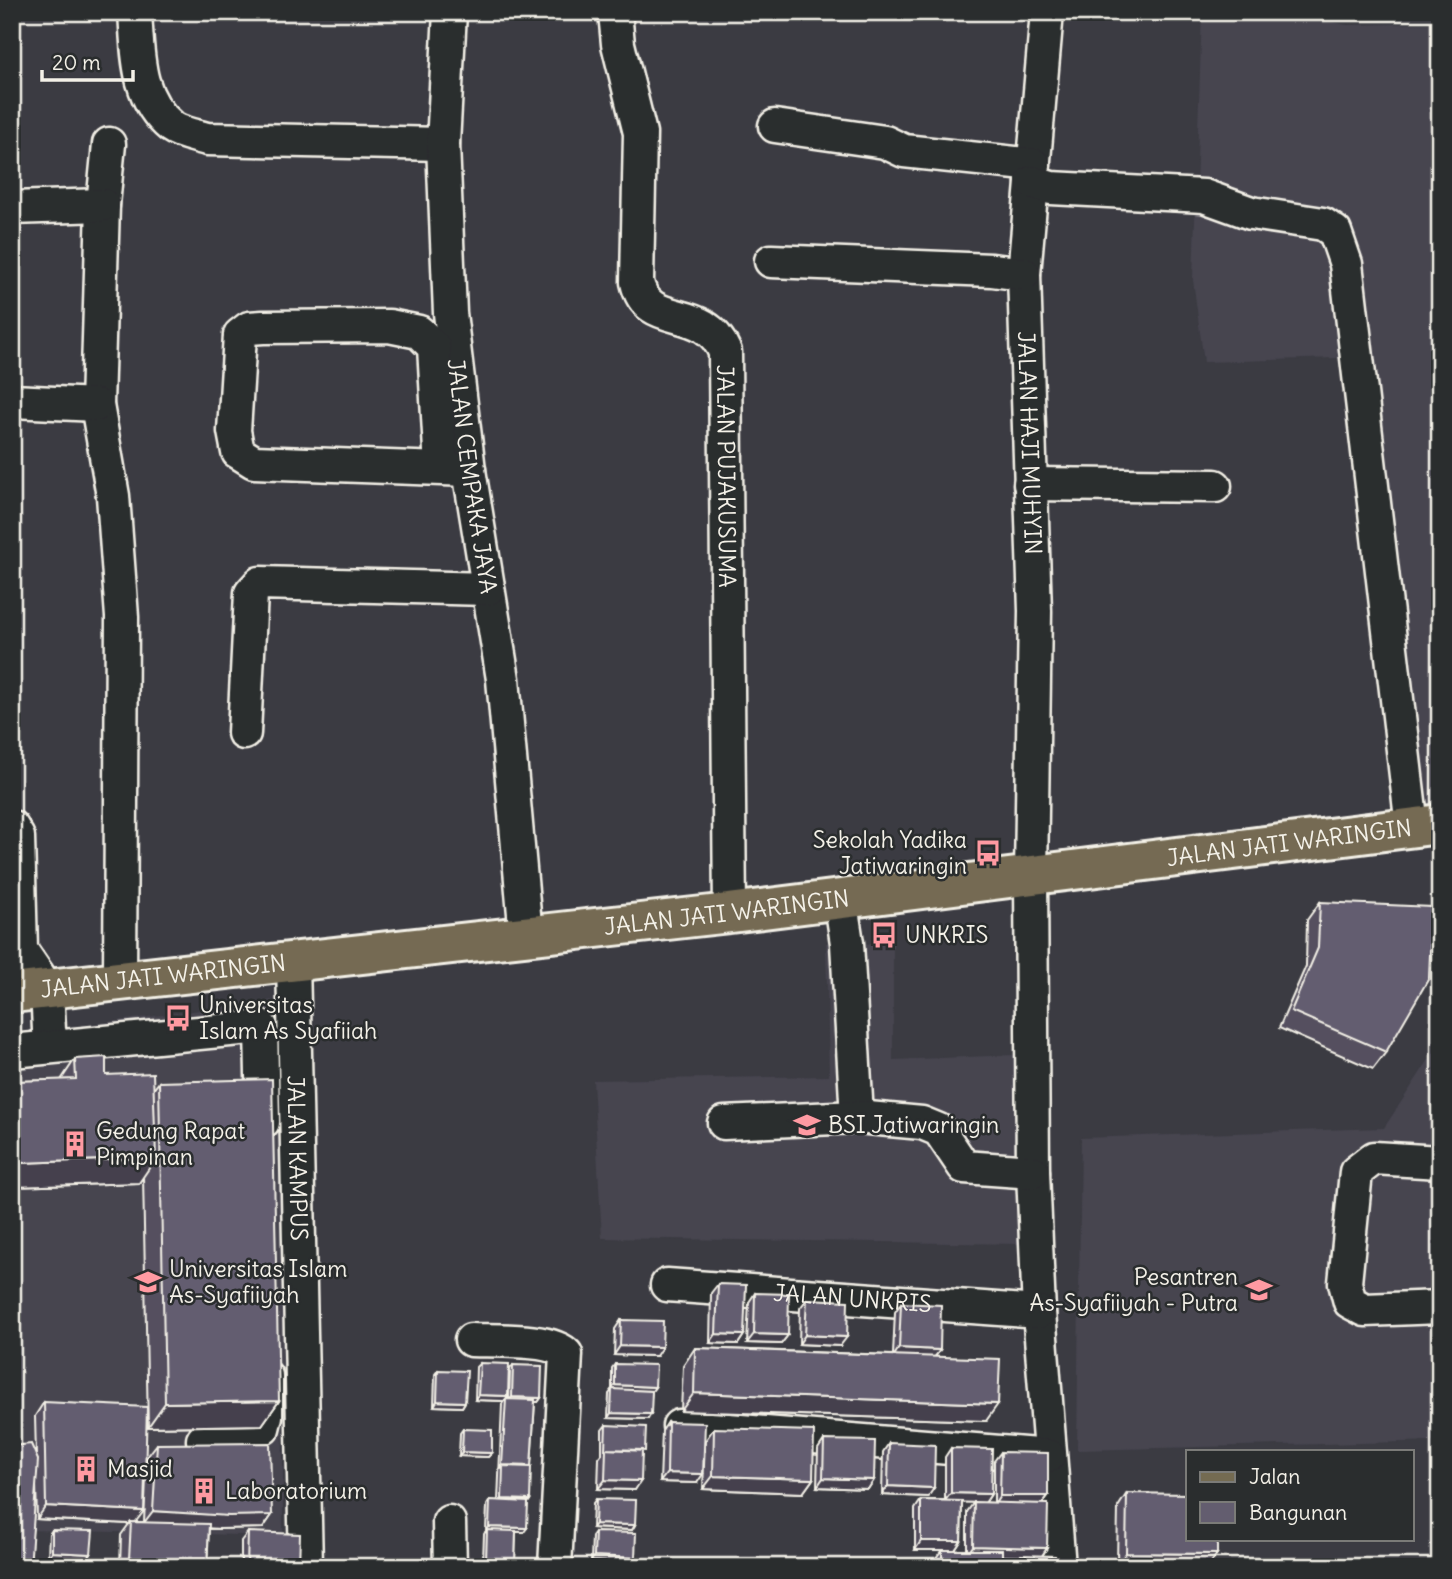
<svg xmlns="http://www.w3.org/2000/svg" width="1452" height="1579" font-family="Delius,sans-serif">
<rect width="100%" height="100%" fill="#3b3b42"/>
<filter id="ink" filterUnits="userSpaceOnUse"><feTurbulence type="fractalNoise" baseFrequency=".0143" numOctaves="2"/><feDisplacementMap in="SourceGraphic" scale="14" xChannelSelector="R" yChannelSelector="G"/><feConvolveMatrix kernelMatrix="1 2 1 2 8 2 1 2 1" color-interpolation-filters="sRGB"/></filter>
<g filter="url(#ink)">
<path fill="#474550" d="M1202,12H1277L1347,25L1440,23V804L1419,806L1368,357L1204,362L1193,280Z
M826,943L893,944V1060L1015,1055L1025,1244L602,1238L593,1080L829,1076Z
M282,999L283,1536L29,1530L12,1567V1035Z
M1440,1043V1441L1077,1450L1081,1138L1384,1128Z"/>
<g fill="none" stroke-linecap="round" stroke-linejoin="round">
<g stroke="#f4f1e8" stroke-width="37">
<g id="minor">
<path d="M135,12C138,54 136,98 172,127C180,133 197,136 207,139L443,144"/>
<path id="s1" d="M450,12L443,144L450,313L469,470L503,679L526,936"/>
<path id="s2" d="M615,12L618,44L640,133L637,282C648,332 703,300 725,352L730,913"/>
<path id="s3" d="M1047,12L1024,274L1035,611L1031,876L1033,1172L1039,1312L1059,1567"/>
<path d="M775,126L885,142L904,151L1034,165"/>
<path d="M109,144L103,205L97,405L113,496L122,617L120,980"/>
<path d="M1032,182L1051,188L1204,196L1251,213L1323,224L1335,232L1346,264L1412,827"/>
<path d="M12,208L103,205"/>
<path d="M771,261L992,270L1024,274"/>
<path d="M12,401L97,405"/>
<path d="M441,468L434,347L419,332L389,326L263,327L249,328L240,335L234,431L238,452L254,462L469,470"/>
<path d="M1030,484L1215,486"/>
<path d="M244,733L251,593L260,583L488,589"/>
<path d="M12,827L18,837L21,950L47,988L49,1030L53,1045"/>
<path d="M840,897L847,943L857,1117"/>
<path id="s4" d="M293,960L306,1567"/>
<path d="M12,1051L261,1027L263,1122"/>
<path d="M724,1123L857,1117L922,1123L939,1130L964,1167L1033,1172"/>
<path d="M1440,1162L1374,1158L1356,1172L1345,1283L1350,1302L1365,1310L1440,1307"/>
<path id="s5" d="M667,1285L1039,1312"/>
<path d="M471,1340C494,1341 552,1338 566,1354L555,1567"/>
<path d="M679,1426L1049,1456"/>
<path d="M203,1440L250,1436L263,1428L266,1416V1376"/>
<path d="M449,1522L450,1567"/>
</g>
</g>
<g stroke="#f4f1e8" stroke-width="44">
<g id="major">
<path id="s6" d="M12,993L730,913L1440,824"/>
</g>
</g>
<use href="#minor" stroke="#2a2d2e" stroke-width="32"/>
<use href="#major" stroke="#746b52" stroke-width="38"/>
</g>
<path fill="#55505f" stroke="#f4f1e8" stroke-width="2" d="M1320,902L1386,1052L1373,1069L1279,1028L1306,966L1307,920Z
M75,1059L106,1075L153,1090L159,1082L279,1401L262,1425L148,1427L143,1176L139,1183L12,1187V1088L17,1081L61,1080Z
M718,1284L744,1335L738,1344L710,1343L711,1293Z
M755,1293L788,1335L781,1344L747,1343L749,1302Z
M807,1299L840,1346L799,1344L800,1308Z
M901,1303L940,1350L935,1357L986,1421L681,1411L683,1366L695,1348L893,1355L895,1312Z
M621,1320L656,1356L614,1355L615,1329Z
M480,1363L508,1396L506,1399H509L510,1369L513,1365L541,1398L538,1402H535L531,1466L530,1467V1500L528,1503L524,1532H516L515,1562L524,1567H479L483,1561L484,1534L486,1531L487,1505L490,1500L498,1501L502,1404L504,1401L475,1400L476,1367Z
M615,1364L655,1387L652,1391L648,1419L608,1418L609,1394L612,1390V1368Z
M438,1370L465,1402L462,1407L434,1406L435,1374Z
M44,1402L136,1522H144L147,1457L157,1444L272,1515L263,1528L209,1529L207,1567H120L121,1535L129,1524L37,1519L36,1483L30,1560L33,1557L57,1567H12L36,1455L35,1416Z
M668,1422L697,1483L660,1482L662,1431Z
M606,1425L642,1455L635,1490L598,1489L599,1458L602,1454V1430Z
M714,1428L813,1479L803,1493L703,1489L705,1441Z
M463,1429L492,1453L488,1457L459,1456L460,1433Z
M824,1440L874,1480L868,1489L817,1487L818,1449Z
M889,1443L928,1497L882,1495L883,1452Z
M951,1448L991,1494L985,1503L962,1502L961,1541L955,1550H915V1509L921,1500H945V1457Z
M1001,1452L1048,1496L1043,1503L1047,1548L1042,1556L1055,1567H1018V1560L1021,1556H1002V1567H935V1559L942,1550H967V1512L974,1502L994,1503V1461Z
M1127,1493L1208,1567H1090L1093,1563L1117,1564L1118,1507Z
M596,1499L635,1525L632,1530L592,1528L593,1503Z
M52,1530L91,1554L88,1558L48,1557L49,1534Z
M248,1532L299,1567H241V1541Z
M595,1532L635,1558L632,1563L591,1561L592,1536Z"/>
<path fill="#45414e" stroke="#f4f1e8" stroke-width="2" d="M156,1158L139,1183L12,1187V1175L20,1163Z
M716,1334L744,1335L738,1344L710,1343Z
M754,1334L788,1335L781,1344L747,1343Z
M805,1335L847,1337L840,1346L799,1344Z
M620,1346L662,1347L656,1356L614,1355Z
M899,1348L940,1350L933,1359L893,1357Z
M615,1385L655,1387L652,1391L611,1390Z
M694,1393L998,1404L986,1421L681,1411Z
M478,1395L508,1396L504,1401L475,1400Z
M512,1397L541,1398L538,1402L508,1401Z
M279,1401L262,1425L148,1427L165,1403Z
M437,1401L465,1402L462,1407L434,1406Z
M611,1413L651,1414L648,1419L608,1418Z
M462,1452L492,1453L488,1457L459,1456Z
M502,1465L531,1466L528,1470L503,1466L501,1469H499Z
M667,1473L703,1474L697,1483L660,1482Z
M713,1476L813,1479L803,1493L703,1489Z
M823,1478L874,1480L868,1489L817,1487Z
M605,1480L641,1481L635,1490L598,1489Z
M888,1486L934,1488L928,1497L882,1495Z
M951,1493L991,1494L985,1503L944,1502Z
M1000,1496H1048L1041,1505H994Z
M502,1499L530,1500L527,1504L498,1503Z
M46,1506L144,1511L134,1524L131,1522L129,1524L37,1519Z
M153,1511L272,1515L263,1528L220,1529L143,1524Z
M595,1524L635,1525L632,1530L592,1528Z
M489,1527L527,1528L524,1532L486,1531Z
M921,1541H961L955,1550H915Z
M973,1546L1047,1548L1041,1557L967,1555Z
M52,1552L91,1554L88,1558L48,1557Z
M1126,1553L1217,1554L1208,1567L1117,1566Z
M594,1556L635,1558L632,1563L591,1561Z
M129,1559L165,1560L160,1567H124Z"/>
<path fill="#635d6f" stroke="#f4f1e8" stroke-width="2" d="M1320,902L1432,907L1429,978L1386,1052L1291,1011L1318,948Z
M106,1057V1075L153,1073L156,1158L20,1163L17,1081L76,1079L75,1059Z
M272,1079L279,1401L165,1403L159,1082Z
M718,1284L746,1285L744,1335L716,1334Z
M755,1293L789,1294L788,1335L754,1334Z
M807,1299L848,1301L847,1337L805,1335Z
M901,1303L941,1305L940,1350L899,1348Z
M621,1320L663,1321L662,1347L620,1346Z
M695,1348L1000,1359L998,1404L694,1393Z
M480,1363L509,1364L508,1396L478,1395Z
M615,1364L656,1365L655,1387L615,1385Z
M513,1365L542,1366L541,1398L512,1397Z
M438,1370L467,1371L465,1402L437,1401Z
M612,1389L652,1391L651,1414L611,1413Z
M506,1399L535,1400L531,1466L502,1465Z
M44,1402L147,1407L144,1511L46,1506Z
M668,1422L705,1423L703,1474L667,1473Z
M606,1425L646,1427L645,1451L605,1449Z
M714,1428L814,1431L813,1479L713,1476Z
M463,1429L492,1430V1453L462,1452Z
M824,1440L875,1441L874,1480L823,1478Z
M270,1443L272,1515L229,1516L153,1511L157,1444Z
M889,1443L935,1445L934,1488L888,1486Z
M31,1444L38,1460L30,1567H12V1446Z
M951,1448L992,1449L991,1494L951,1493Z
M606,1449L642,1450L641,1481L605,1480Z
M1001,1452L1048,1453V1496H1000Z
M503,1466L531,1467L530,1500L502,1499Z
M1127,1493L1188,1494V1539H1217V1554L1126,1553Z
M596,1499L636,1500L635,1525L595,1524Z
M490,1500L528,1502L527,1528L489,1527Z
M921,1500L962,1501L961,1541H921Z
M974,1502L1048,1504L1047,1548L973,1546Z
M131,1522L209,1524L207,1567H164L165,1560L129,1559Z
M52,1530L93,1531L91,1554L52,1552Z
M487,1530L516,1531L515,1562L486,1561Z
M248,1532L300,1534L299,1567H247Z
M595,1532L636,1533L635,1558L594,1556Z
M942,1550H1002V1567H942Z
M1021,1555L1055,1556V1567H1022Z
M33,1557H57V1567H32Z
M483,1561L524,1562V1567H483Z
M1093,1563L1123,1564V1567H1093Z"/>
</g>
<defs>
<g id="bus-bare" transform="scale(2.1)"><path d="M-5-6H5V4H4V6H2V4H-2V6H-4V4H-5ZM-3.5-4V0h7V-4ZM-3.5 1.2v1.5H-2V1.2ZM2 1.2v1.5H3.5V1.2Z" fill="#ff9aa2" stroke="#2a2d2e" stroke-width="2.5" paint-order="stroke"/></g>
<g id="university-bare" transform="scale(2.1)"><path d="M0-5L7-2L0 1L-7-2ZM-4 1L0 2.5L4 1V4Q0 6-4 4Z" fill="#ff9aa2" stroke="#2a2d2e" stroke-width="2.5" paint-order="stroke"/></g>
<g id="building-bare" transform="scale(2.1)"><path d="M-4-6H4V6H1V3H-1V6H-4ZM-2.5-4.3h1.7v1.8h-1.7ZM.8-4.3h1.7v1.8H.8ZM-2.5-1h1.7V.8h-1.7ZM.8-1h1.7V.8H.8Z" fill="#ff9aa2" stroke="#2a2d2e" stroke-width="2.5" paint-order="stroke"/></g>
<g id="school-bare" transform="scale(2.1)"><path d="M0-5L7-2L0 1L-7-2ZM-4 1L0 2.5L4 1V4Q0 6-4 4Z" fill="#ff9aa2" stroke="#2a2d2e" stroke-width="2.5" paint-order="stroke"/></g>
</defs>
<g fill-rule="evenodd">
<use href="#bus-bare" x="988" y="853"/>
<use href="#bus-bare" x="884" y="935"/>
<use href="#bus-bare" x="178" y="1018"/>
<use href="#university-bare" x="807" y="1125"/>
<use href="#building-bare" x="75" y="1144"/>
<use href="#university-bare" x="148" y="1282"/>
<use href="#school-bare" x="1259" y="1290"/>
<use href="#building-bare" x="86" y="1469"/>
<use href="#building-bare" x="204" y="1491"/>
</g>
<g text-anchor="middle" stroke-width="5" stroke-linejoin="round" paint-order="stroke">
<g font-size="23" fill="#f4f1e8" stroke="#2a2d2e">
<text dy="8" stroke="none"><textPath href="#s3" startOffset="432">JALAN HAJI MUHYIN</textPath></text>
<text dy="8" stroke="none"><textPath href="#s1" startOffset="466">JALAN CEMPAKA JAYA</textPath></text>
<text dy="8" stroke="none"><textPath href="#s2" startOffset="516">JALAN PUJAKUSUMA</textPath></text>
<text dy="8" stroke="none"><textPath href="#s6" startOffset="1286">JALAN JATI WARINGIN</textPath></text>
<text dy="8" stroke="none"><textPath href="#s6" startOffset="719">JALAN JATI WARINGIN</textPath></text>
<text dy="8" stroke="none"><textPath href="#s6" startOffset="152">JALAN JATI WARINGIN</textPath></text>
<text dy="8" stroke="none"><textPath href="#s4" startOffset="198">JALAN KAMPUS</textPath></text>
<text dy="8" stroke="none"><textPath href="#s5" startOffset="186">JALAN UNKRIS</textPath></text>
</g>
<g font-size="23" fill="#f4f1e8" stroke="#2a2d2e" text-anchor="start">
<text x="967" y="848" text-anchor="end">Sekolah Yadika<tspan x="967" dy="26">Jatiwaringin</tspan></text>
<text x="905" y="943">UNKRIS</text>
<text x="199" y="1013">Universitas<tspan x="199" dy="26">Islam As Syafiiah</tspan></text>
<text x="828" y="1133">BSI Jatiwaringin</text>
<text x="96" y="1139">Gedung Rapat<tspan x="96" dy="26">Pimpinan</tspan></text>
<text x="169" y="1277">Universitas Islam<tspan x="169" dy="26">As-Syafiiyah</tspan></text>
<text x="1238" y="1285" text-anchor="end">Pesantren<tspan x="1238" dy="26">As-Syafiiyah - Putra</tspan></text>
<text x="107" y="1477">Masjid</text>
<text x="225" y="1499">Laboratorium</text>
</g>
</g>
<rect width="1452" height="1579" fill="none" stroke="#2a2d2e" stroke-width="42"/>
<rect x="21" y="21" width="1410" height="1537" fill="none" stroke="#f4f1e8" stroke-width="2.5" filter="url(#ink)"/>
<rect x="1186" y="1450" width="228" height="91" fill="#2a2d2e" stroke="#7b7b78" stroke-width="2"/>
<rect x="1200" y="1472" width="35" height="10" fill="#746b52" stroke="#7b7b78" stroke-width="2"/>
<text x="1249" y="1484" font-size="21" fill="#f4f1e8">Jalan</text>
<rect x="1200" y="1502" width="35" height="21" fill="#635d6f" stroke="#7b7b78" stroke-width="2"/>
<text x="1249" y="1520" font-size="21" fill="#f4f1e8">Bangunan</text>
<path d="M42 70v10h91v-10" fill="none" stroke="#f4f1e8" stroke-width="3.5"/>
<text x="52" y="70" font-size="21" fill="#f4f1e8" stroke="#2a2d2e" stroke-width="5" paint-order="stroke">20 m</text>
</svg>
